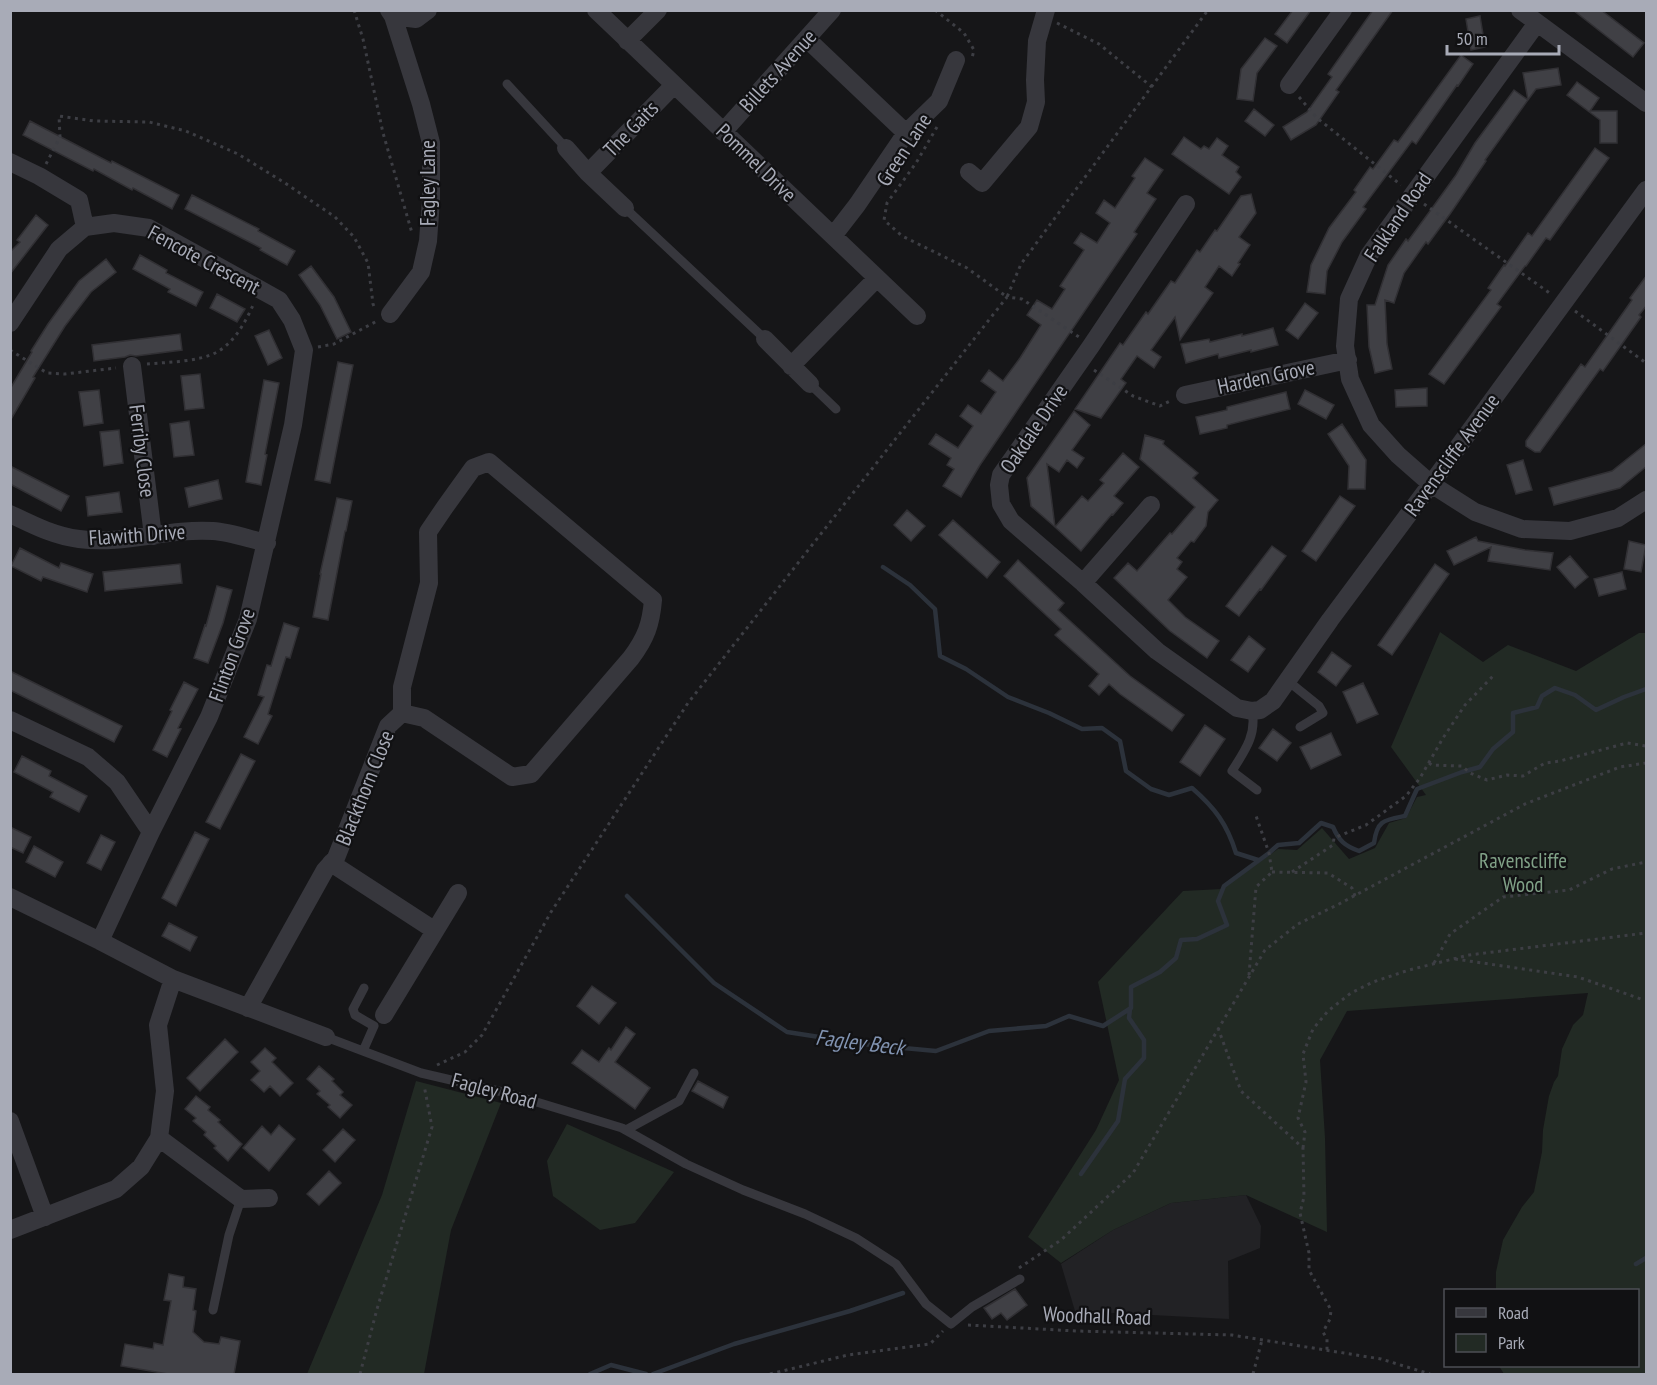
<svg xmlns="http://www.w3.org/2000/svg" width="1657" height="1385" font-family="'PT Sans Narrow',sans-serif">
<rect width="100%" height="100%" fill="#161618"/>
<path fill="#222225" d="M1246,1195L1261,1226L1260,1248L1228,1261L1229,1319L1075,1311L1061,1264L1113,1230L1171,1203Z"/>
<path fill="#222a24" d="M1440,632L1483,662L1508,645L1576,671L1639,633H1646V1374H1504L1499,1366H1638V1290H1496V1272L1503,1240L1522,1207L1534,1192L1542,1152L1543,1130L1549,1096L1554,1082L1558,1076L1562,1049L1573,1025L1583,1015L1588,993L1347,1011L1320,1060L1325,1138L1327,1232L1246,1195L1171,1203L1113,1230L1061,1263L1028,1237L1096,1130L1119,1080L1098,982L1183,891L1222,889L1278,849L1297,850L1322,828L1349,859L1375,848L1389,823L1406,818L1417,797L1426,795L1391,747Z
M416,1081L501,1103L451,1230L424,1374H307L382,1195Z
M567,1124L674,1172L635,1223L600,1230L553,1196L547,1161Z"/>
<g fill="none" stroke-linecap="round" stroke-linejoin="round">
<path stroke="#2c323b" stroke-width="4.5" d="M883,567L910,585L935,609L940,656L966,669L1008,697L1049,713L1082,729L1102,728L1120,741L1126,771L1151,789L1169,795L1192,788C1215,808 1227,824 1236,853L1258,860
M627,896L714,983L787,1032L871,1045L936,1051L989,1031L1046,1026L1069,1016L1103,1026L1131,1008V987L1160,972L1176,958L1181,940L1197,939L1227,925L1218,901L1224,886L1269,853L1278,845L1299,843L1321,823L1333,827C1339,841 1345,846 1359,851L1374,843C1377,820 1384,820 1405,816L1417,789L1462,772L1480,767L1493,749L1513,732V713L1537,707L1542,696L1555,688L1575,695L1596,710L1624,697L1646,689
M1081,1174L1118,1121L1125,1079L1144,1058V1040L1129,1018L1130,1009
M1636,1264L1646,1258
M590,1374L611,1365L646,1374
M653,1374L734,1344L850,1311L903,1293"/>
</g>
<path fill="#404045" stroke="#313034" stroke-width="1.5" d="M1293,10H1311L1287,43L1275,34Z
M1373,10H1393L1336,90L1339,92L1316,125L1291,140L1283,127L1307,112L1332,77L1328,74Z
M1573,10H1601L1644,43L1633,57Z
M1480,16L1485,47L1471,50L1466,19Z
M1265,38L1277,46L1257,73L1253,101L1237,99L1241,69Z
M1461,55L1473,64L1458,86L1457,85L1416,144L1412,141L1363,207L1366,209L1342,242L1327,271L1325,294L1307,292L1311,265L1329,228L1356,192L1354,190L1370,167L1373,169L1394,140L1398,142Z
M1558,68L1561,85L1536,89L1528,100L1523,73Z
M1577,82L1599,98L1590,111H1617V143H1600V120L1567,95Z
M1514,90L1528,100L1485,160L1486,161L1450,214L1428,244L1426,242L1404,273L1394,303L1385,300L1387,344L1392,369L1375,373L1369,347L1367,305H1375L1388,265L1406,239L1408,241L1430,211L1456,175L1475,143Z
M1254,109L1274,125L1265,136L1245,121Z
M30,121L111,163L112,161L179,195L172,209L133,188L132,190L94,169L93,171L23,135Z
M1184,137L1201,149L1204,146L1209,149L1217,138L1228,146L1222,155L1239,167L1236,172L1241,177L1229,194L1172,154Z
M1595,148L1609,158L1550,240L1546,238L1526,266H1525L1497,304L1501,307L1444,384L1429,374L1491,290L1488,288L1504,265L1505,266L1528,233L1532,236Z
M1145,158L1163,170L1147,193L1156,199L1134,232L1137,234L980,465L961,497L943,486L954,469L947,465L951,458L929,444L936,434L958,448L973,426L960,416L968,405L981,414L996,392L981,381L989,370L1003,381L1020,358L1041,325L1027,315L1037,300L1052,309L1065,289L1060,286L1084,250L1074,243L1081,233L1097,243L1110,223L1096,213L1104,200L1115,208L1135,178L1132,176Z
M1251,194L1256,213L1239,237L1250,245L1238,263L1240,264L1232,276L1219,266L1205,287L1213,293L1180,340L1175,317L1151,350L1161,357L1154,368L1137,356L1121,379L1126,383L1101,418L1075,409L1120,343L1123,345L1146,312L1148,314L1171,281L1175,283L1197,250L1200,252L1215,230L1217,231L1241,196Z
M192,195L259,229L258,231L295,251L287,265L260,250L261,248L185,209Z
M36,215L48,225L10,274V252L20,242L17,240Z
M140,255L167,270L166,273L203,292L196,306L168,292L170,289L133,269Z
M106,259L116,272L91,292L65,326L33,377L35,378L10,421V389L32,352L31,351L48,324L79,281Z
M311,266L334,297L351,332L337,339L320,305L299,275Z
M1647,275V305L1639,315L1641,317L1603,371L1600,369L1540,452H1535L1526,446V441L1581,364L1585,367L1632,300L1630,298Z
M217,294L245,309L237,322L210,308Z
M1305,303L1318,313L1298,339L1286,330Z
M1273,328L1278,345L1251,352V350L1219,358L1218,354L1186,363L1181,344L1209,339L1210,342L1242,334V336Z
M269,330L282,358L268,365L255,336Z
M180,334L182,350L136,356L130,355L125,357L94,361L92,345Z
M338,362L353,365L330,483L315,480Z
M200,374L204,408L185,410L181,376Z
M264,380L279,383L265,454L267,455L261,485L246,482Z
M1427,388V406L1396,407L1395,390Z
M99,390L103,423L84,426L79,392Z
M1305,390L1334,405L1326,419L1298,404Z
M1286,392L1290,409L1227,425V428L1200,434L1196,417L1227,410V407Z
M1074,411L1090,425L1072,450L1084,458L1077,468L1067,460L1059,472L1047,464L1055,527L1031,506L1027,478Z
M189,421L194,455L174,457L170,424Z
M1342,424L1366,460L1365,489H1348L1349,466L1328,434Z
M119,430L123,463L104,466L100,432Z
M1145,435L1164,441L1163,444L1198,473L1193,478L1218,500L1208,512L1206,526L1194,542L1191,541L1177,558L1182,562L1177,569L1187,577L1168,600L1185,617L1219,641L1207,658L1170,631L1114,578L1128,563L1137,571L1170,533L1172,534L1195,507L1140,459Z
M1647,443V466L1620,488L1554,505L1549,488L1612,471Z
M1123,453L1139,467L1114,496L1123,503L1113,515L1112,514L1081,551L1055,527L1082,496L1088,501L1104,483L1100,480Z
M1523,460L1532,490L1516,494L1507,465Z
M10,466L69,496L61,511L10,484Z
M218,480L222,499L189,507L185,488Z
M119,492L122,512L88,516L86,497Z
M1340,496L1355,506L1316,561L1302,551Z
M337,498L352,501L346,531H345L328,620L313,617L321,574H320Z
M907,510L925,526L911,541L894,525Z
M953,520L1000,562L987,578L939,535Z
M1476,537L1478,541L1525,550L1553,553L1550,570L1488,561L1491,547L1454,565L1447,551Z
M1629,541L1646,545L1641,572L1624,569Z
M1272,546L1286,556L1261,590L1260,589L1239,616L1226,606Z
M20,548L59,568L61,563L93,574L87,592L43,577L41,581L11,566Z
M1570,556L1588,577L1575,588L1557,567Z
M1018,560L1064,603L1058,610L1130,676L1184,715L1172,731L1120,694L1109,684L1099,695L1089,686L1099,674L1055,635L1061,629L1004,576Z
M180,564L182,583L105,591L103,572Z
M1435,564L1449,574L1392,655L1378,645Z
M1622,572L1626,589L1599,596L1594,579Z
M217,586L232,590L223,623L208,663L194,658L205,625L206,626Z
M284,623L299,628L290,658L286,657L268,714L272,716L258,744L244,737L264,697L258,695L267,665L271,666Z
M1249,636L1265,649L1248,672L1231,660Z
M1332,652L1351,666L1336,686L1318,672Z
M10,671L122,726L114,742L10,690Z
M184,682L198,689L178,728L181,729L167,757L153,750L172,711L170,710Z
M1363,683L1378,714L1357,723L1343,692Z
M1205,725L1225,739L1200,776L1180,762Z
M1273,729L1291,743L1277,761L1259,748Z
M1331,733L1341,755L1311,769L1300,747Z
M241,754L255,761L220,829L206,822Z
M22,756L51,771L49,776L87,796L79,812L50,797L53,792L14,772Z
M10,827L31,837L23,853L10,847Z
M195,832L209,839L176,906L162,898Z
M101,835L115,842L101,870L87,863Z
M34,846L63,862L55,877L26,862Z
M169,923L197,937L190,951L162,936Z
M592,986L616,1003L599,1024L577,1006Z
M626,1027L635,1034L615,1062L650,1088L635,1109L572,1063L582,1050L599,1062L609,1048L611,1050Z
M225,1039L238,1052L200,1091L187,1078Z
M265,1048L276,1058L272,1062L293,1083L280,1096L270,1086L264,1092L251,1080L260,1071L251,1062Z
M319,1066L334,1079L332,1081L343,1092L340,1095L352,1105L340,1118L328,1107L330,1105L317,1094L320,1091L307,1079Z
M698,1081L728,1097L723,1108L692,1091Z
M196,1096L210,1107L208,1110L220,1120L218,1122L242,1144L228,1161L214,1148L216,1146L204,1135L206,1132L193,1121L196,1118L185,1109Z
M279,1125L295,1139L269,1171L243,1148L262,1126L271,1135Z
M343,1129L355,1140L335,1162L323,1150Z
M329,1171L341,1183L319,1205L307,1194Z
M169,1274L184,1277L183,1287L196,1289L193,1310L196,1311L193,1332L204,1342L219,1344L221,1337L240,1341L234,1374H168L121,1366L125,1344L153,1349L154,1343L163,1345L171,1301L164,1300Z
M1015,1289L1027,1305L1007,1320L1001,1313L992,1319L984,1308Z"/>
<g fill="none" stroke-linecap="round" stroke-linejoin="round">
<path stroke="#3d3e44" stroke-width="3" stroke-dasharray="3 4.5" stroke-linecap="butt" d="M354,10L363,39L383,133L412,233
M935,10L964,33L974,50L972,58
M1057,23L1099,44L1152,87
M1299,97L1317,118L1401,185
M937,127L916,163L887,203L884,220L902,236L967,268L1007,297L1021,264L1208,10
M46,164L60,137L59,116L94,121L149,122L186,131L238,154L285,183L335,217L354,237L368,263L373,304L375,309
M1424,204L1551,294
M1575,311L1646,363
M318,347L334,344L377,321
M10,350L47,373L65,374L116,368
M147,364C168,362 199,362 217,352C235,342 246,321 254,303
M1094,370L1133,396L1160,406L1172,400
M1429,763L1432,765L1462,766L1470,773L1487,780L1507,775L1523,776L1545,763L1560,761L1627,743L1646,746
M1272,872L1328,873L1352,888L1355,896
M1292,872L1333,845L1334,838L1366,825L1406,796L1420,778L1443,738L1465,705L1494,675
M1455,959L1578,977L1641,999H1646
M1434,963L1450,934L1503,897L1569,890L1612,869L1646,862
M1249,975L1256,887L1272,872L1269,853L1255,813
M1218,1028L1241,1091L1303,1148L1304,1197L1300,1213L1309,1253V1270L1331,1310L1330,1319L1323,1332L1327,1339V1350
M437,1065L465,1052L482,1035L551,912L688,703L1007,297L1022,299L1079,337
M1303,1148L1305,1132L1298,1118L1306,1082L1303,1054L1313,1029L1328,1011L1351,993L1373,982L1409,970L1469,955L1646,933
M1019,1268L1061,1240L1133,1173L1265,950L1298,924L1339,904L1525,804L1620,767L1646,763
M968,1325L1076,1331L1232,1335L1381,1359L1430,1374
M360,1374L377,1309L432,1127L424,1085
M770,1374L848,1355L930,1344L943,1331
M1253,1374L1262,1340"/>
<path stroke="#37373d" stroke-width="9" d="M507,84L566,148
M625,208L765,339
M810,384L836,409
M1288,681L1319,706L1323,713L1300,727
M1252,711C1257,735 1244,752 1232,771L1257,790
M326,1037L421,1073L507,1093L622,1128L686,1164L743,1190L805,1214L856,1238L896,1264L926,1304L951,1324L972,1307L1020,1279
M363,1051L374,1026L355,1015L353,1009L364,988
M626,1130L679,1101L694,1073
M213,1310L229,1235L241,1199"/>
<path stroke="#37373d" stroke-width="18" d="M389,10L393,16L421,104L431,143V200L428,241L421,272L390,314
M596,10L917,316
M1520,10L1646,103
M393,16L416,19L428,10
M1537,23L1369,255L1349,299L1345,346L1350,379L1371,425L1398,455L1431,484L1475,512L1522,529L1570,531L1618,518L1646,500
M807,39L906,133
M627,41L658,10
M1289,85L1343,10
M723,132L832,10
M566,148L588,173L625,208
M10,162L39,176L79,200L85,227
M969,172L982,183L1029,127L1036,102L1035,80L1037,41L1046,10
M588,173L674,85
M1186,204L1091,346L1001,475L999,485L1001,504L1011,521L1083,583L1157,651L1237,708L1252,711L1260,710L1273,701L1330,620L1431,484L1646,190
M833,236L857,205L906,133L939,101L956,60
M10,323L59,249L85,227L114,223L149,228L279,300L292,320L304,350L293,425L248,619L209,717L151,832L100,941
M765,339L810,384
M132,366L153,536
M791,366L877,278
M1185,395L1348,360
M10,514C33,525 54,536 79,539C124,545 168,528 213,531C230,532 249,539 267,543
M1083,583L1151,505
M10,720L88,757L117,782L151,832
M331,863L434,930
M10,897L100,941L173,979L326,1037
M248,1008L325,870L336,858L388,726L402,713L424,718L512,777L531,774L631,658C646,638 651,624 653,600L489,462L473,468L445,507L428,532L429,583L402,687V713
M384,1015L458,893
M10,1121L45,1217
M159,1138L241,1199L269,1198
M10,1230L116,1189L141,1167L159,1138L165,1091L158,1025L173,979"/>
</g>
<g text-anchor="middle" stroke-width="4.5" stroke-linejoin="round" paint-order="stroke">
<g font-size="21" fill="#a8abb7" stroke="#111113">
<text transform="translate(778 71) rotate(-48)" y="7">Billets Avenue</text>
<text transform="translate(631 129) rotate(-46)" y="7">The Gaits</text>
<text transform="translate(904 150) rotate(-57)" y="7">Green Lane</text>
<text transform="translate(756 163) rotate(44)" y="7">Pommel Drive</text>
<text transform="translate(428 183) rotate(-90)" y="7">Fagley Lane</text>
<text transform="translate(1398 217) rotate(-56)" y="7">Falkland Road</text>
<text transform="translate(204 260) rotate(28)" y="7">Fencote Crescent</text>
<text transform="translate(1266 377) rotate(-12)" y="7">Harden Grove</text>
<text transform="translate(1034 429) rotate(-56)" y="7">Oakdale Drive</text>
<text transform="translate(142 451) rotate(83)" y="7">Ferriby Close</text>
<text transform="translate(1452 455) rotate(-54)" y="7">Ravenscliffe Avenue</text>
<text transform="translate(137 535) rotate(-4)" y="7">Flawith Drive</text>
<text transform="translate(232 655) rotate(-70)" y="7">Flinton Grove</text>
<text transform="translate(365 788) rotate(-68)" y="7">Blackthorn Close</text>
<text transform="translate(494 1091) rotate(15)" y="7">Fagley Road</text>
<text transform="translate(1097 1316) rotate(2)" y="7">Woodhall Road</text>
</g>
<g font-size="21" fill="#80a187" stroke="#111113">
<text x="1523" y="868">Ravenscliffe<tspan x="1523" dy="24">Wood</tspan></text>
</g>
<g font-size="22" font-style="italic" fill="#8193b1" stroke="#111113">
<text transform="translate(860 1042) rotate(7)" y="8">Fagley Beck</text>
</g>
</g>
<rect width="1657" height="1385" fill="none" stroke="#a8abb7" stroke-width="24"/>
<rect x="1444" y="1289" width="195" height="78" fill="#111113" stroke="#4d4f55" stroke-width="1.5"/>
<rect x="1456" y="1308" width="30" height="9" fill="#37373d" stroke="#4d4f55" stroke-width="1.5"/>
<text x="1498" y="1319" font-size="18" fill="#a8abb7">Road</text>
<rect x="1456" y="1334" width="30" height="18" fill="#222a24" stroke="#4d4f55" stroke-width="1.5"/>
<text x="1498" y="1349" font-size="18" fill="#a8abb7">Park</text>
<path d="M1447 45v9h112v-9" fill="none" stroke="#a8abb7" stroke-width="3"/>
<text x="1456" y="45" font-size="18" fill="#a8abb7" stroke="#111113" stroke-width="4.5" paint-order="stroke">50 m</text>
</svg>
